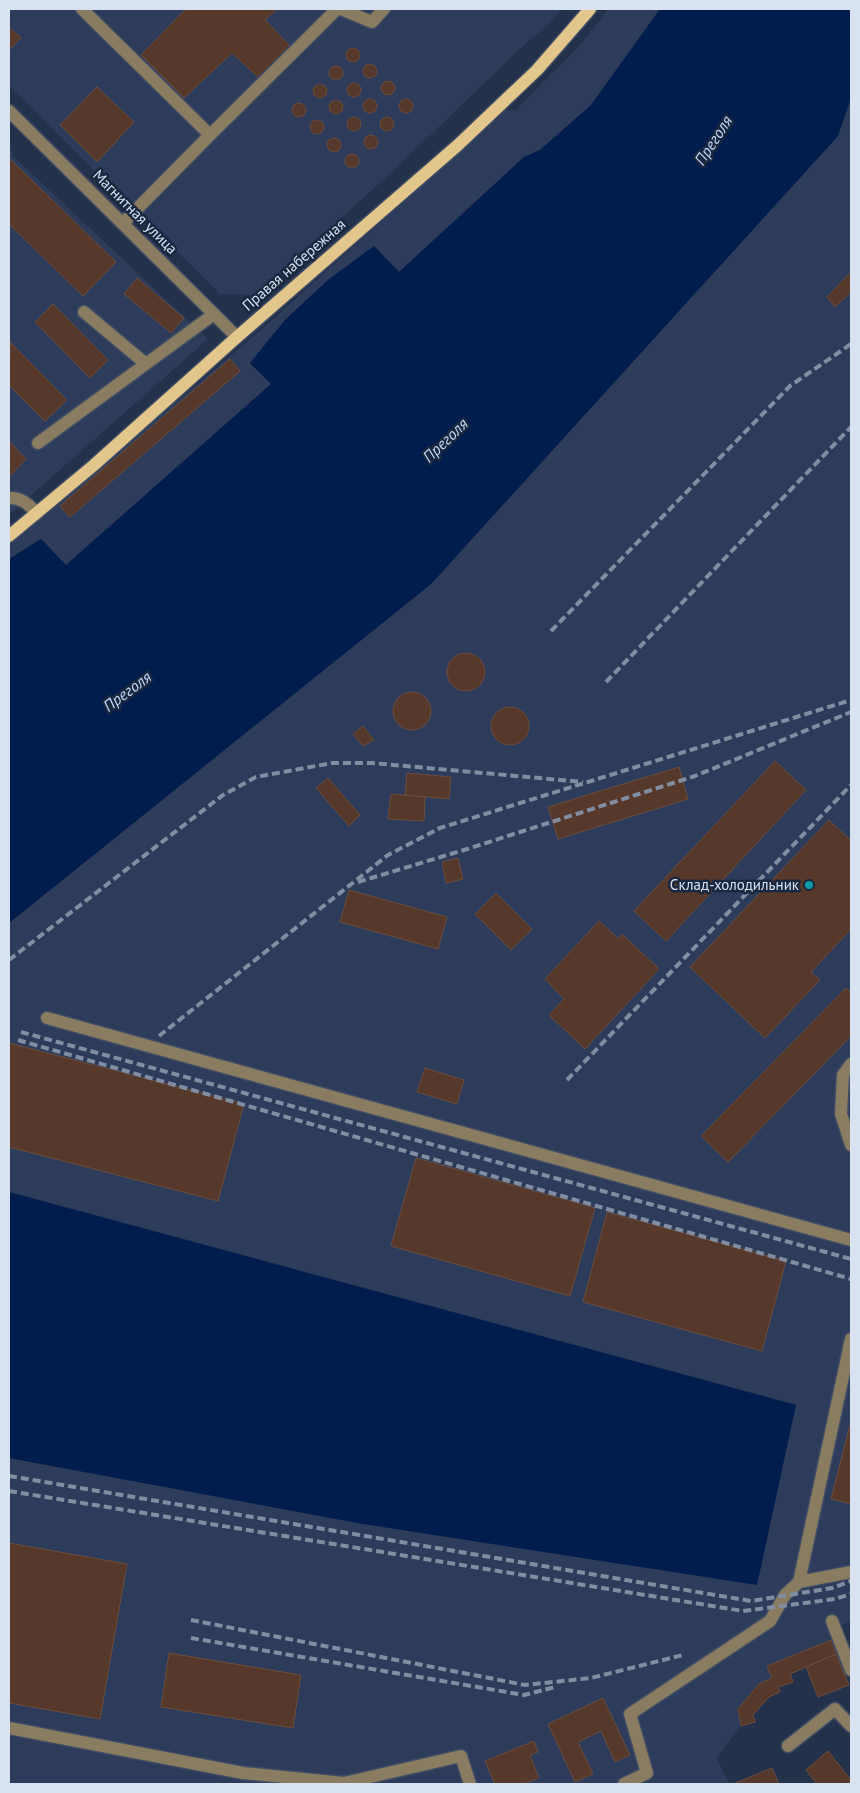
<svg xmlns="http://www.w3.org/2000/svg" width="860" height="1793" font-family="'PT Sans',sans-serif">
<rect width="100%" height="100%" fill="#23314a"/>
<path fill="#2c3c5a" d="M9,9H562L548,25L522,47L391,173L256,295L220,294L9,86Z
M608,9H660L591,105L540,150L524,157L399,272L374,246L328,280L286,319L250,363L271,384L66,565L41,539L9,559V544L263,328L506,110H516L580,45Z
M851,98V1621L829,1633L831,1640L767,1666L772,1678L759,1684L738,1709L741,1726L717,1758L729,1784H9V1458L363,1524L796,1405L9,1192V923L431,584L837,136Z
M9,139L13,156L208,339L9,515Z"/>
<path fill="#001d4e" d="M660,9H851V98L838,136L431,584L9,923V559L41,539L66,565L271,384L250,363L286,319L328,280L374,246L399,272L524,157L540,150L591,105Z
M9,1192L796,1405L757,1585L363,1524L9,1458Z"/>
<path fill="#56392b" stroke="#6c4d3e" d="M186,9H277L265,20L291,47L258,77L232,53L184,98L141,55Z
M9,27L21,38L9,50Z
M346 55a7 7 0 1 1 14 0a7 7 0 1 1-14 0Z
M363 71a7 7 0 1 1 14 0a7 7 0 1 1-14 0Z
M329 73a7 7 0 1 1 14 0a7 7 0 1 1-14 0Z
M381 88a7 7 0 1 1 14 0a7 7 0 1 1-14 0Z
M347 90a7 7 0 1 1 14 0a7 7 0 1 1-14 0Z
M313 91a7 7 0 1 1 14 0a7 7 0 1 1-14 0Z
M97,87L134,122L97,162L60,125Z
M363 106a7 7 0 1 1 14 0a7 7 0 1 1-14 0Z
M399 106a7 7 0 1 1 14 0a7 7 0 1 1-14 0Z
M329 107a7 7 0 1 1 14 0a7 7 0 1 1-14 0Z
M292 110a7 7 0 1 1 14 0a7 7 0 1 1-14 0Z
M380 124a7 7 0 1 1 14 0a7 7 0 1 1-14 0Z
M347 124a7 7 0 1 1 14 0a7 7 0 1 1-14 0Z
M310 127a7 7 0 1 1 14 0a7 7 0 1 1-14 0Z
M364 142a7 7 0 1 1 14 0a7 7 0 1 1-14 0Z
M327 145a7 7 0 1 1 14 0a7 7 0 1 1-14 0Z
M345 161a7 7 0 1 1 14 0a7 7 0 1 1-14 0Z
M9,158L116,262L83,296L9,224Z
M851,272V292L835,307L827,297Z
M137,278L184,318L171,333L124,294Z
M53,304L108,360L90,378L35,322Z
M10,342L67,400L45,421L9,385Z
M230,359L240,371L70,517L60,506Z
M9,441L26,459L9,477Z
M447 672a19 19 0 1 1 38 0a19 19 0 1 1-38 0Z
M393 711a19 19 0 1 1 38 0a19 19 0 1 1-38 0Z
M491 726a19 19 0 1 1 38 0a19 19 0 1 1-38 0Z
M363,726L374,740L363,746L353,734Z
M775,761L806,790L666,941L634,911Z
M679,767L688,799L558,839L548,807Z
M407,773L451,777L449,799L405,795Z
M328,778L360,815L349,826L316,788Z
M391,794L425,797L424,821L388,819Z
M829,820L851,841V929L811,972L820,980L765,1038L690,967Z
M458,858L463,879L446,883L442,862Z
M349,890L447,917L438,949L340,922Z
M496,893L532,929L511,950L475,914Z
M599,921L619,939L622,934L659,969L585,1049L549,1015L564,999L545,979Z
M846,988L851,993V1036L728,1162L701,1136Z
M9,1043L244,1104L218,1201L9,1147Z
M425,1068L464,1080L457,1104L417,1092Z
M416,1158L595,1208L570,1296L391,1246Z
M607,1212L786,1261L762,1351L583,1302Z
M851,1421V1504L831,1499Z
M9,1543L127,1564L100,1719L9,1703Z
M831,1640L836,1654L790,1674L793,1682L778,1687L780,1692L769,1697L753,1715L755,1722L741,1726L738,1709L759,1684L772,1678L767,1666Z
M169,1653L301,1675L293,1728L161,1707Z
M836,1654L849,1685L818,1697L806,1667Z
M603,1698L630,1755L615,1762L601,1731L578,1742L593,1774L575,1782L548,1724Z
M534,1741L538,1752L530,1755L539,1778L524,1784H495L485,1761Z
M828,1751L851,1780L847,1784H817L806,1770Z
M772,1768L779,1784H733Z"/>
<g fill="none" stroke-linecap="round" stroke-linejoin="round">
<g stroke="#404d65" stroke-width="15">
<path id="minor" d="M82,9L210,135L123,223
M341,9L372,22L384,9
M9,111L237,337
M210,135L337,9
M84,312L146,364
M38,443L214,314
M9,498C21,497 28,504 37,513
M47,1018L851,1240
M851,1064L843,1075L841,1114L851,1145
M851,1339L799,1582L851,1572
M832,1621L851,1670
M9,1728L243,1773L344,1783L461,1756L470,1784
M788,1746L835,1709L851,1726
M624,1784L647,1773L630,1714L770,1621L785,1595L799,1582"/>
</g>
<g stroke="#404d65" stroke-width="15">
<path id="major" d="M9,536L94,465L237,337L458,145L537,70L590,9"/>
</g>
<use href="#minor" stroke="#8a7c60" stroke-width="12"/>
<use href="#major" stroke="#e3c68b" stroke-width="12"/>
<path stroke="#818da1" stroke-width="4" stroke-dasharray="8 4" stroke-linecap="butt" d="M551,631L790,386L851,344
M606,682L851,427
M358,882L464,850L695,776L851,712
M9,960L223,795L256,777L332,763H372L583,782
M21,1032L851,1259
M159,1036L388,855L440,828L851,700
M18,1040L851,1279
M567,1080L851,785
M9,1476L751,1601L832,1588L851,1581
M9,1491L743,1611L835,1599L851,1594
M191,1620L525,1685L591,1678L683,1655
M191,1638L524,1695L555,1687"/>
</g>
<circle fill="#0f9aa8" stroke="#19273f" stroke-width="2" cx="809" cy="885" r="5"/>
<g text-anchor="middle" stroke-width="5" stroke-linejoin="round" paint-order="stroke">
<g font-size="15" fill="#d8e2f1" stroke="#19273f">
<text transform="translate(135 212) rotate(45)" y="5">Магнитная улица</text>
<text transform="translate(294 265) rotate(-41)" y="5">Правая набережная</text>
</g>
<g font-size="15" fill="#d8e2f1" stroke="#19273f" text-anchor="end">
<text x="799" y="890">Склад-холодильник</text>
</g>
<g font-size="16" font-style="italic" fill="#c3d8f9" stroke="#19273f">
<text transform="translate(713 140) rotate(-57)" y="6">Преголя</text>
<text transform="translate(445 440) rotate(-44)" y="6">Преголя</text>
<text transform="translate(127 691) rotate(-37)" y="6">Преголя</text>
</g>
</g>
<rect width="860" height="1793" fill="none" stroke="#d8e2f1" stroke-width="20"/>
</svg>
